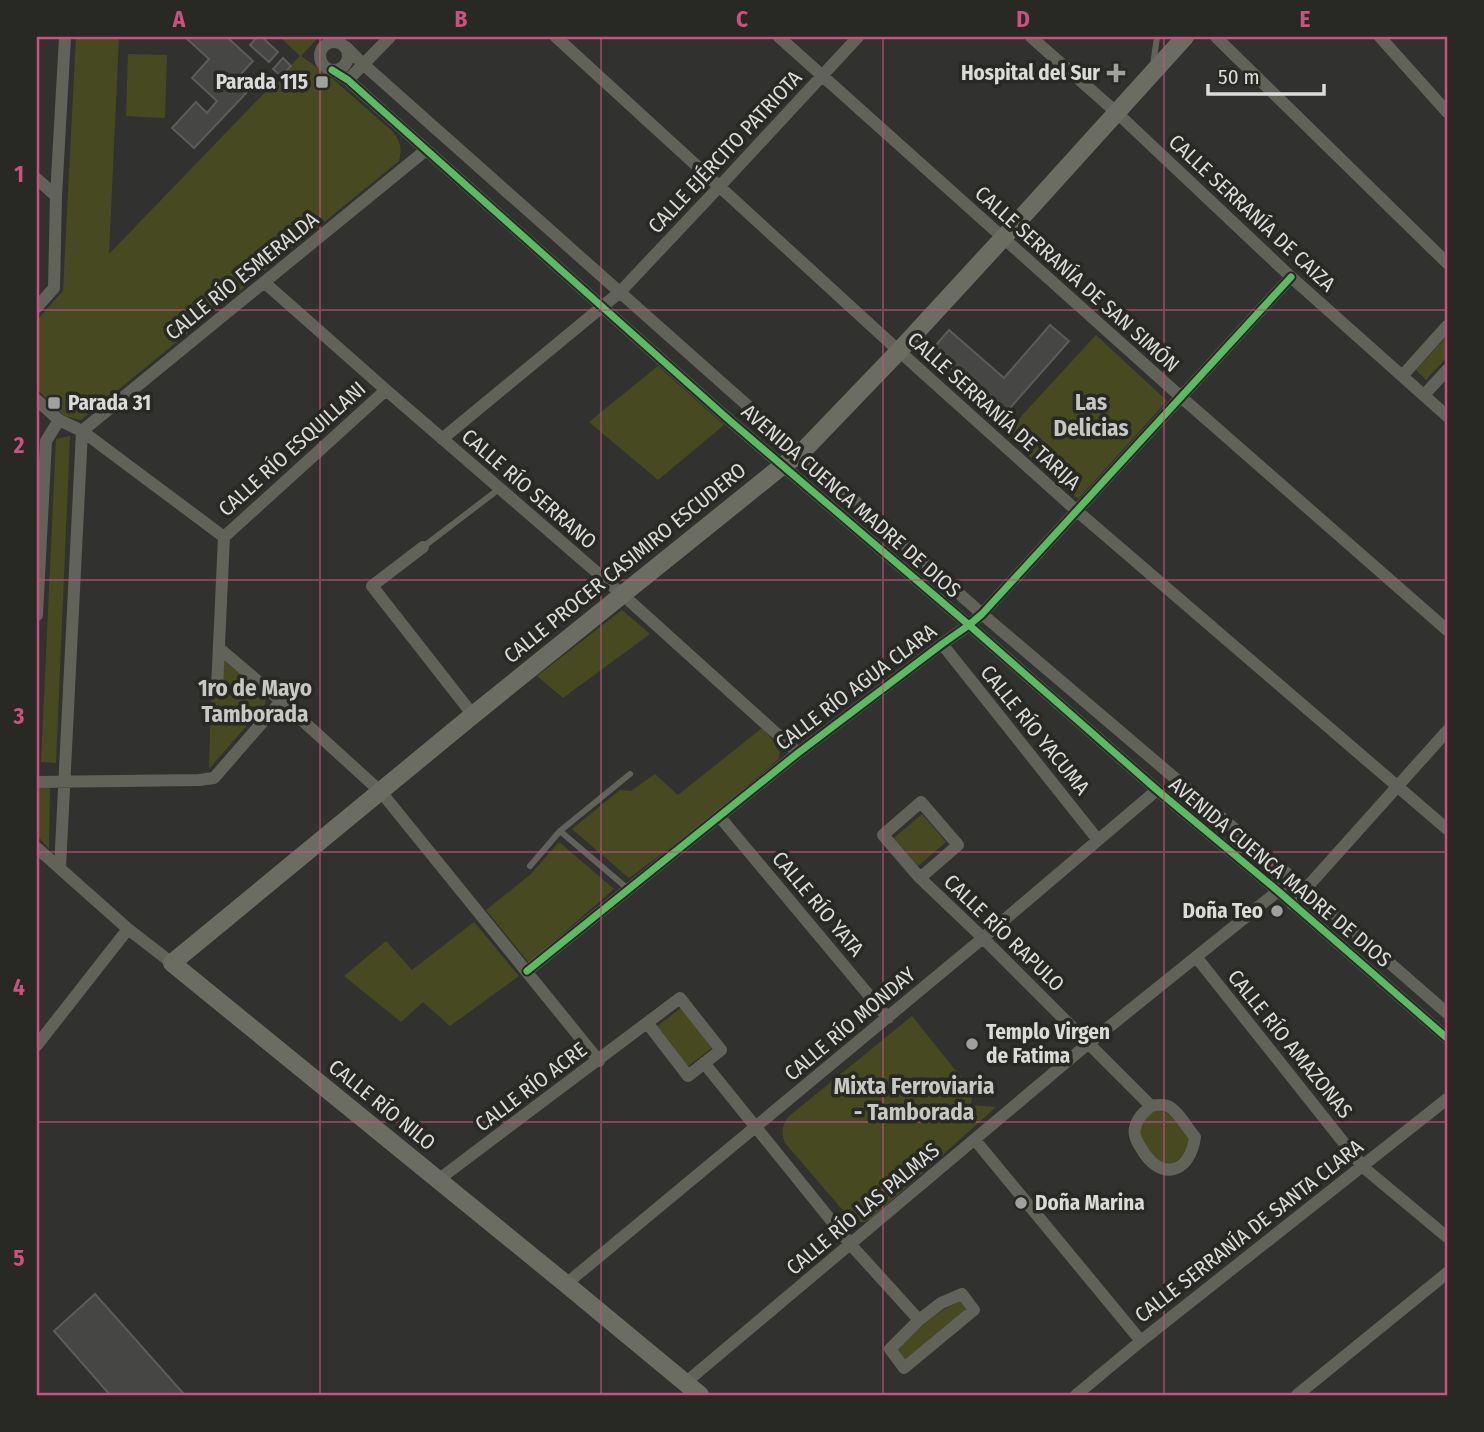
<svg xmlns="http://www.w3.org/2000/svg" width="1484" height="1432" font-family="'Fira Sans Condensed',sans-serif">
<rect width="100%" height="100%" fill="#313130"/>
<path fill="#474a20" d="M76,37H119L109,254L300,56L280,37H319L301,56L333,79L393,132C401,142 402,149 399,161L81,420L64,416L37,389V320L63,291Z
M128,54L167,55L165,118L126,116Z
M1096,335L1167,401L1078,499L1005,434Z
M1447,336V357L1426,380L1416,370Z
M658,366L724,425L658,480L589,422Z
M70,436L56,763L41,762L56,439Z
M622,610L650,634L563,698L537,676Z
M223,660L262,692L266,700L265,704L256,715L209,769L211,697H216L219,693Z
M762,728L780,748L779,759L706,821L629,878L572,829L620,790L631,791L655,774L678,795Z
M37,788H50L49,849L37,835Z
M922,814L946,842L918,866L894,838Z
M559,842L614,889L529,963L486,910L531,874Z
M474,922L519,976L450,1026L423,1002L401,1022L344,976L386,941L412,970Z
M681,1008L712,1048L687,1067L656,1027Z
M912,1016L973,1092L971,1105L996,1107L871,1219L865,1222H853L785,1143C781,1134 782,1125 788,1117Z
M1160,1110C1173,1114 1181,1128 1189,1138C1187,1151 1182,1158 1171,1165L1157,1161C1148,1148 1133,1134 1145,1119C1149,1114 1152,1111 1160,1110Z
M960,1301L966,1310L905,1360L897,1349C917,1330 935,1312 960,1301Z"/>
<path fill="#464645" stroke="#5b5b5a" stroke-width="2" d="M187,37H227L253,61L238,77L251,88L194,148L172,128L196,102L207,113L217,101L192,78L209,59L186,38Z
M257,37H262L278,52L269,62L250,45Z
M283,58L291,66L281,76L273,69Z
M1050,325L1069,341L1004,415L931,351L949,330L1004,378Z
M95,1294L183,1393L181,1395H110L54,1331Z"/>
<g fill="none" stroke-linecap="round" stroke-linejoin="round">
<path stroke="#61625a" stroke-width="6" d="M1153,65L1157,37
M423,547L499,489
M560,831L628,889
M530,866L560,831L630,774"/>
<path stroke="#61625a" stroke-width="12" d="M556,37L899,351L1077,511L1447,829
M779,37L1181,397L1447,630
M1031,37L1116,112L1291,277L1447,416
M1216,37L1447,263
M1380,37L1447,112
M320 56a14 14 0 1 1 28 0a14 14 0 1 1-28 0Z
M346,47L363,64L982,614L1290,876L1447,1013
M332,70L348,80L728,419L969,625L1157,790L1278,891L1447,1038
M348,80L390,37
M37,179L56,196
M265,283L386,390L623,595L798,753
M37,307L54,288L56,196L65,37
M1403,375L1447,326
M1425,394L1447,370
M37,400L59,420L82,431L224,537
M82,431L426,150
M442,439L620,292L719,187L858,37
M224,537L386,390
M423,547L372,586L473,715
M37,615L46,441L59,420
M942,644L1098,840
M219,648L281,701L381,792L599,1061
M217,688L224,537
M37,782L199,780L214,778L281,701
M921,802L958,845L920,878L883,835Z
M719,816L888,1018
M37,848L128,929L172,963
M60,868L82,431
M920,878L983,938L1151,1106C1156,1105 1163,1104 1168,1106C1179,1112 1187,1128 1195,1137C1190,1174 1160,1182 1141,1148C1137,1142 1133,1135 1135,1128C1137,1118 1144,1112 1151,1106
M1292,904L1447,731
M1197,958L1363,1167L1447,1237
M527,971L798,753L942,644L969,625L982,614L1291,277
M37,1045L128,929
M704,1063L851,1245L919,1320
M975,1140L1141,1341
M438,1180L680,998L721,1050L688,1076L648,1024
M566,1284L983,938L1157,790
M962,1294L974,1310L904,1368L890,1349L919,1320L941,1303Z
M685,1383L1089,1043L1278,891L1290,876
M1076,1395L1141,1341L1447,1099
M1297,1395L1447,1273"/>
<path stroke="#6c6d62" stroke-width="18" d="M700,1395L566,1284L172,963L473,715L782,466L801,453L899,351L1003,238L1185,37"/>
<g stroke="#282825" stroke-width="11">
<path id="cycleway" d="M332,70L348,80L728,419L969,625L1157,790L1278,891L1447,1038
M527,971L798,753L942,644L969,625L982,614L1291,277"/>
</g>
<use href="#cycleway" stroke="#5cba63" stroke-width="7"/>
</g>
<path fill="none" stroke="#ca5281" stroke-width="2" stroke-opacity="0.55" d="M320,37V1395M601,37V1395M883,37V1395M1164,37V1395M37,310H1447M37,580H1447M37,852H1447M37,1122H1447"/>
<g fill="#a0a09e" stroke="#282825" stroke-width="2.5">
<path d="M1112.5 62.5h7v7h7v7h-7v7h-7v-7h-7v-7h7z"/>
<rect x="315" y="75" width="14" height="14" rx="3.5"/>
<rect x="47" y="396" width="14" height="14" rx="3.5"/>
<circle cx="1277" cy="911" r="7"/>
<circle cx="972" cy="1044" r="7"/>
<circle cx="1021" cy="1203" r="7"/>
</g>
<g text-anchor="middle" stroke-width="7" stroke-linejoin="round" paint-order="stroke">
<g font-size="21" font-weight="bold" fill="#dbdbd9" stroke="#282825" text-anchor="end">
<text x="1100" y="80">Hospital del Sur</text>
<text x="308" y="89">Parada 115</text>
<text x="68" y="410" text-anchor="start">Parada 31</text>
<text x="1263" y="918">Doña Teo</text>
<text x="986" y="1039" text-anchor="start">Templo Virgen<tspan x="986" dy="24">de Fatima</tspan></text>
<text x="1035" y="1210" text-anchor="start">Doña Marina</text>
</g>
<g font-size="21" fill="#dbdbd9" stroke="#282825">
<text transform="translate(725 152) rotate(-47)" y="7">CALLE EJÉRCITO PATRIOTA</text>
<text transform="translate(1252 213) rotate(43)" y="7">CALLE SERRANÍA DE CAIZA</text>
<text transform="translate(242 276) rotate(-39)" y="7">CALLE RÍO ESMERALDA</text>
<text transform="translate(1077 279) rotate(42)" y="7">CALLE SERRANÍA DE SAN SIMÓN</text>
<text transform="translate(994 411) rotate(42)" y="7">CALLE SERRANÍA DE TARIJA</text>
<text transform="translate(292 449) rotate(-42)" y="7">CALLE RÍO ESQUILLANI</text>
<text transform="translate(529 489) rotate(41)" y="7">CALLE RÍO SERRANO</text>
<text transform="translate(851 501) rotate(41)" y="7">AVENIDA CUENCA MADRE DE DIOS</text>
<text transform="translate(625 563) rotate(-39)" y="7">CALLE PROCER CASIMIRO ESCUDERO</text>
<text transform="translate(856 687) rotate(-37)" y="7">CALLE RÍO AGUA CLARA</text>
<text transform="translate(1035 730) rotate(51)" y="7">CALLE RÍO YACUMA</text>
<text transform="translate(1280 872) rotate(40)" y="7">AVENIDA CUENCA MADRE DE DIOS</text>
<text transform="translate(818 904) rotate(50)" y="7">CALLE RÍO YATA</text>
<text transform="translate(1004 933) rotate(44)" y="7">CALLE RÍO RAPULO</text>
<text transform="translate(850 1024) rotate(-40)" y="7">CALLE RÍO MONDAY</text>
<text transform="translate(1290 1044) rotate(51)" y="7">CALLE RÍO AMAZONAS</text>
<text transform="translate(531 1087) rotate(-37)" y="7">CALLE RÍO ACRE</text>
<text transform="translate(382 1105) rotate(39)" y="7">CALLE RÍO NILO</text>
<text transform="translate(863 1209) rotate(-40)" y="7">CALLE RÍO LAS PALMAS</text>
<text transform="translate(1249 1231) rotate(-38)" y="7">CALLE SERRANÍA DE SANTA CLARA</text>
</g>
<g font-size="23" font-weight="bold" fill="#c7c8c4" stroke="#282825">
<text x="1091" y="410">Las<tspan x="1091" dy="26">Delicias</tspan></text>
<text x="255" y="696">1ro de Mayo<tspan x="255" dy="26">Tamborada</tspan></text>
<text x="914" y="1094">Mixta Ferroviaria<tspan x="914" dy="26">- Tamborada</tspan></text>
</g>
</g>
<rect width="1484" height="1432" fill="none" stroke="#282825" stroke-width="77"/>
<path d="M1208 84v10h116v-10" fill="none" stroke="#dbdbd9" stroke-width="3.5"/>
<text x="1218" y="84" font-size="21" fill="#dbdbd9" stroke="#282825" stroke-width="5" paint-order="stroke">50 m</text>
<rect x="38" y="38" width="1408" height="1356" fill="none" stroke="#ca5281" stroke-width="2.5"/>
<g font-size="23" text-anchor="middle" font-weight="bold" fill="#ca5281">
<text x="179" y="27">A</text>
<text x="461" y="27">B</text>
<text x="742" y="27">C</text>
<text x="1023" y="27">D</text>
<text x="1305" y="27">E</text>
<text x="19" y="182">1</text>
<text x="19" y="453">2</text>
<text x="19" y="724">3</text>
<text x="19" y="995">4</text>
<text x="19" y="1266">5</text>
</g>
</svg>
